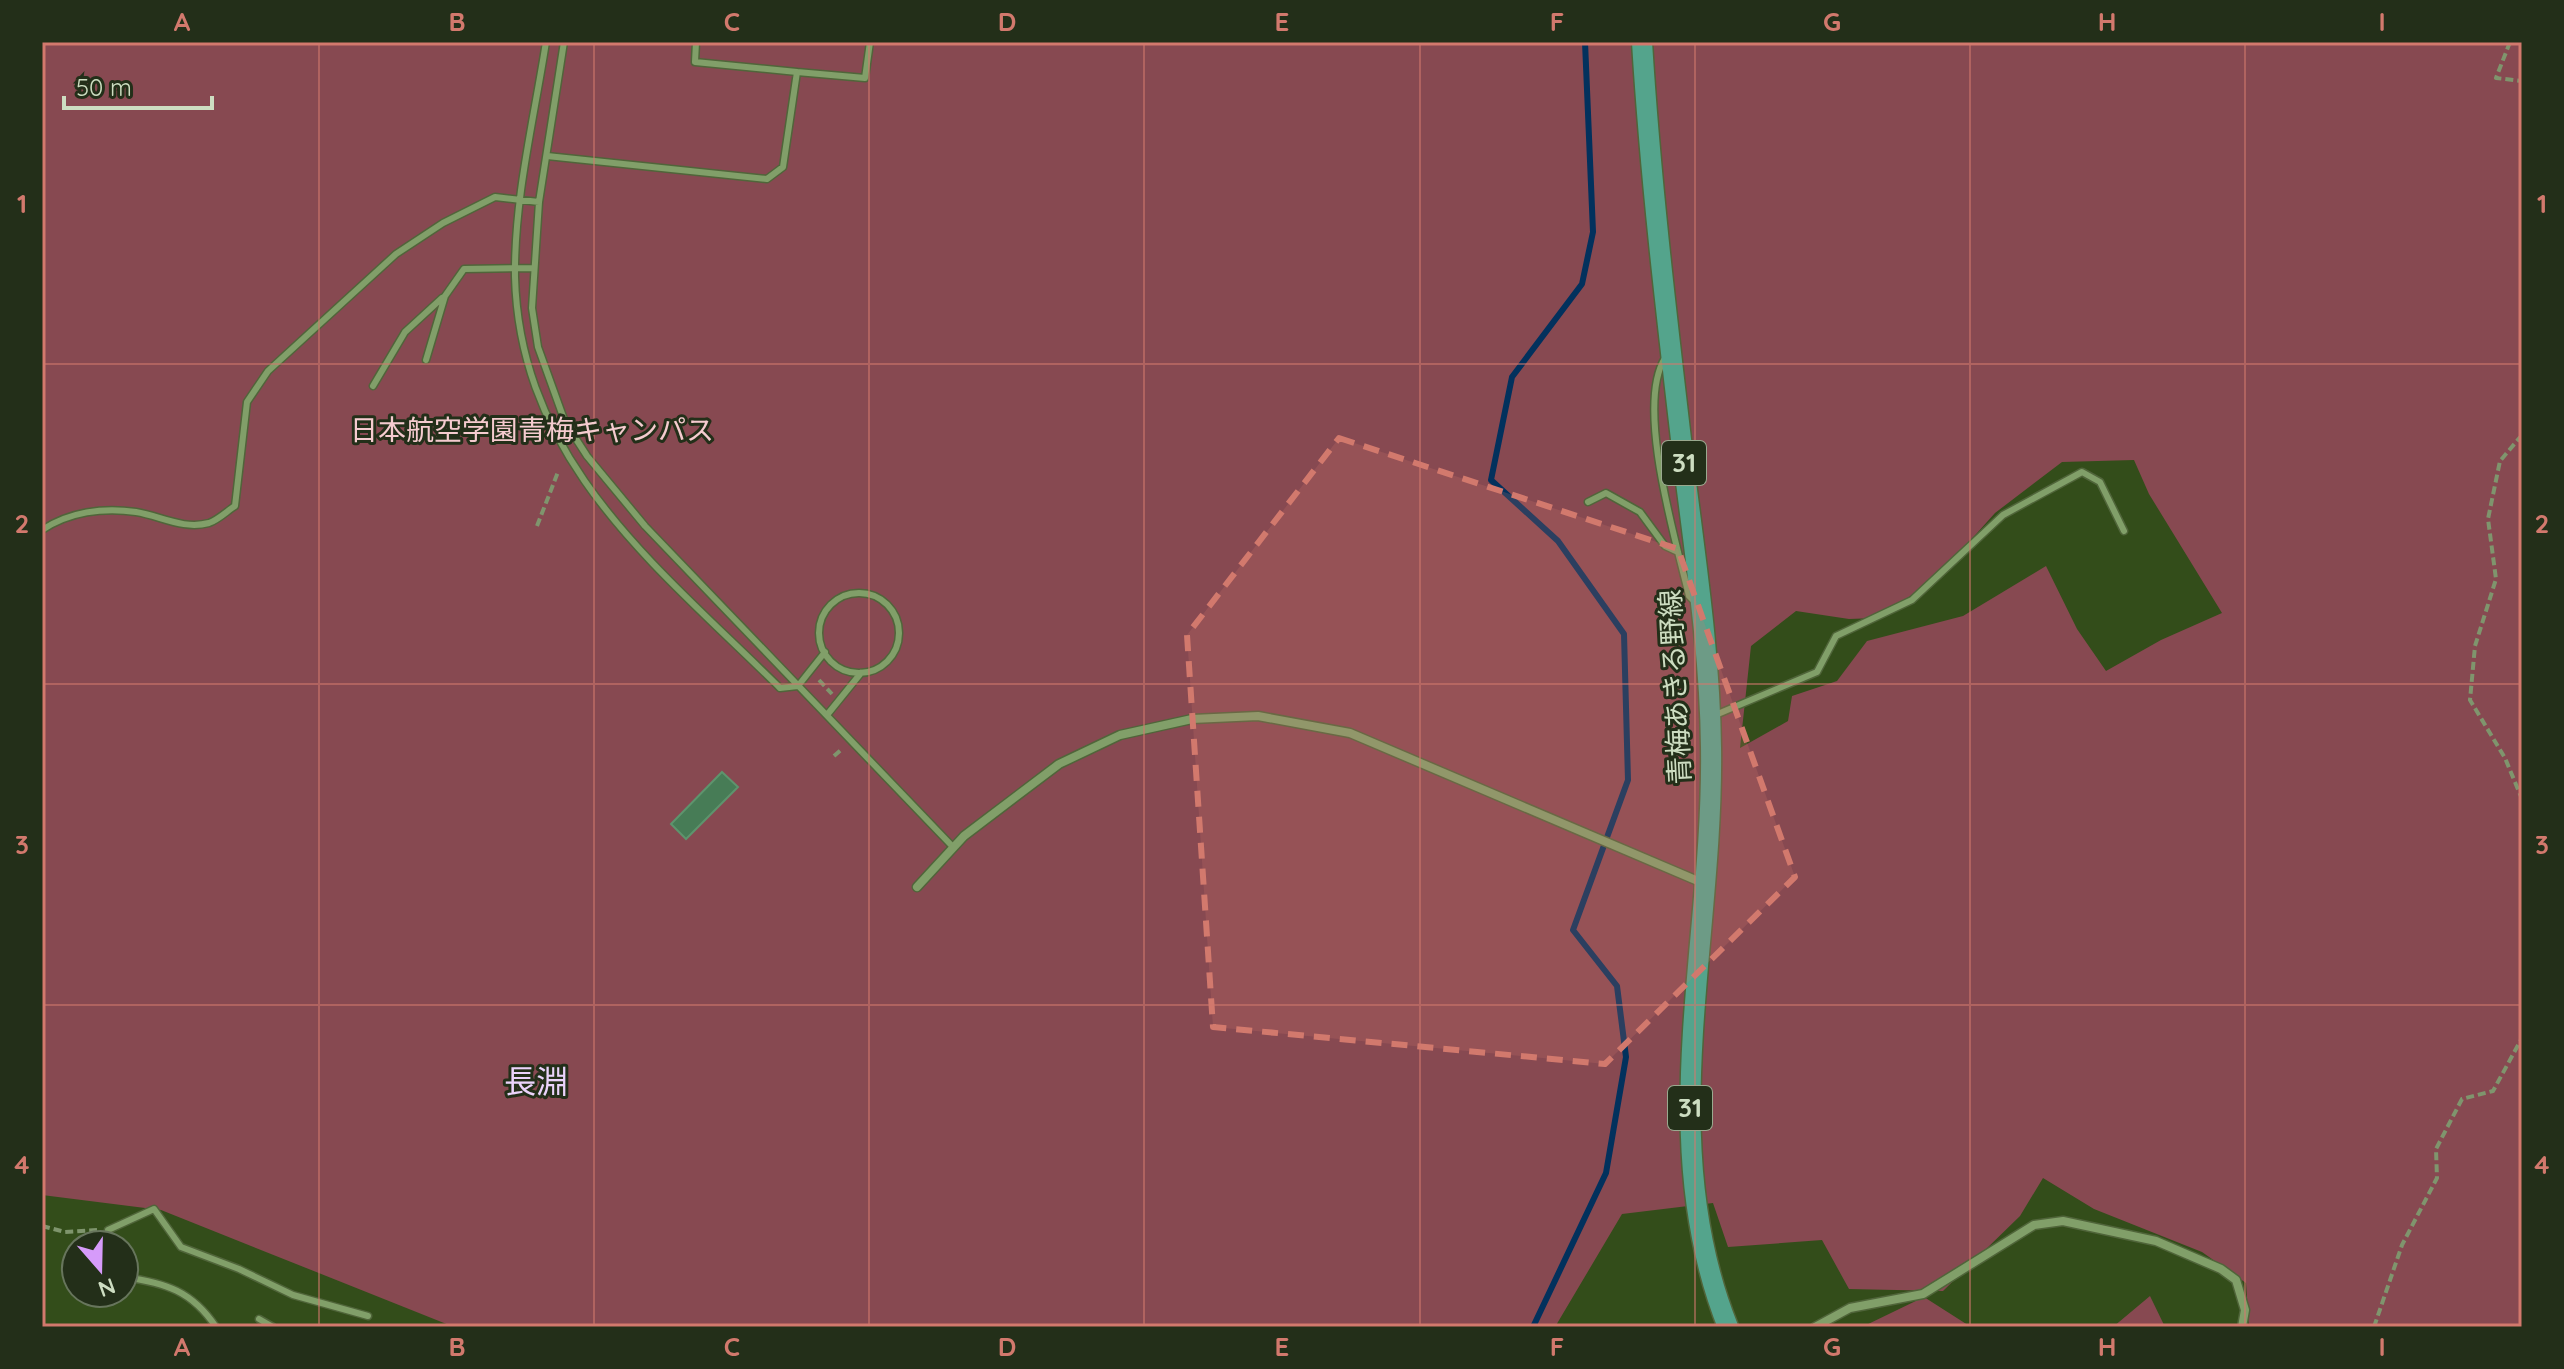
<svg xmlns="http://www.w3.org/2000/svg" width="2564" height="1369" font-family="Quicksand,'Noto Sans JP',sans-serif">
<rect width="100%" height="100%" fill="#334d1a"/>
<path fill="#874951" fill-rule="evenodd" d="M42,42H2522V1327H2249L2246,1283L2202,1252L2094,1209L2043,1178L2020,1216L1943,1291L1849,1289L1822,1240L1728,1247L1713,1203L1622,1214L1555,1327H454L161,1210L42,1195ZM2134,460L2149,494L2222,613L2161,640L2106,671L2077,629L2046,566L1963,616L1867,641L1837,681L1792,696L1788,721L1740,748L1751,646L1796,611L1849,619L1876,618L1934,581L1995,513L2062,462Z
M2150,1296L2165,1327H2113Z
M1924,1297L1971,1327H1862Z"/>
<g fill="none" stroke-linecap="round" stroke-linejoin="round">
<path stroke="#02315d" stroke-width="6" d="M1533,1327L1606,1173L1626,1057L1617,986L1573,930L1628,780L1624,634L1558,541L1491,480L1512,377L1582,284L1593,232L1585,42"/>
</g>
<path fill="#477c56" stroke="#5e946d" stroke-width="2" d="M722,772L738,787L686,839L671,824Z"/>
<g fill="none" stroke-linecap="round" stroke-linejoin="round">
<g stroke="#50653a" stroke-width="9">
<path id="service" d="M546,42C534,119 514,199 515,277C520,463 659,568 780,688L798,686L825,652
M564,42L539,202L532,308L538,347L565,422L587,456L645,526L953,847
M797,72L865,78L870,42
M547,156L767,179L783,167L797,72L695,62L696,42
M1665,358C1635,406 1676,541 1689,596L1695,602
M426,360L445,296L464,269L533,268
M373,386L405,332L442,298
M1588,502L1606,493L1640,512L1665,546L1678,552
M42,530C69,512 103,507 136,512C161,516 183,530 209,523C218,520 227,511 235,506L247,402L268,371L396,254L443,223L495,197L539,202
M819 633a40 40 0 1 1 80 0a40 40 0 1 1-80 0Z
M827,715L861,673
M1713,716L1817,672L1836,636L1912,600L2003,515L2082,472L2100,482L2124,531
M110,1245L108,1230L154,1209L181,1247L239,1269L293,1295L368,1316
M124,1277C166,1283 192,1291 216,1327
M259,1319L273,1327"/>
</g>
<g stroke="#50653a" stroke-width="11">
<path id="minor" d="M917,887L964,836L1059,764L1120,735L1192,719L1258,716L1350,733L1705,884
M1815,1327L1850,1308L1923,1294L2034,1225L2063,1221L2156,1241L2221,1269L2236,1280L2245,1310L2242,1327"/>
</g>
<g stroke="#50653a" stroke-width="23">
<path id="primary" d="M1642,42C1651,189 1669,336 1686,482C1697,570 1710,658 1711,747C1714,941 1653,1140 1728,1327"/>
</g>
<path stroke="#7f956d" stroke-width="4" stroke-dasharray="8 4" stroke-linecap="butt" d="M2510,42L2496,78L2522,81
M2522,435L2500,461L2488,519L2496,579L2475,646L2470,700L2505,758L2522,799
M537,526L558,472
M819,680L832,694
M834,756L842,749
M42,1226L65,1232L97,1230
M2374,1327L2402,1245L2437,1178L2436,1149L2462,1099L2493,1091L2522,1038"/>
<use href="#service" stroke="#819f69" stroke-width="6"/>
<use href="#minor" stroke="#819f69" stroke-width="8"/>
<use href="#primary" stroke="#54a48c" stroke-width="20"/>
</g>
<path fill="#d2796d" fill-opacity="0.2" stroke="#d2796d" stroke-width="6" stroke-dasharray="16 10" stroke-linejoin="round" d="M1339,438L1678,549L1795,877L1605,1064L1213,1027L1187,635Z"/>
<path fill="none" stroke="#d2796d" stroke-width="2" stroke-opacity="0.55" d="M319,42V1327M594,42V1327M869,42V1327M1144,42V1327M1420,42V1327M1695,42V1327M1970,42V1327M2245,42V1327M42,364H2522M42,684H2522M42,1005H2522"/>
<g text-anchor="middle" stroke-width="6" stroke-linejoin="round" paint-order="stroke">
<g fill="#232f19" stroke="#9aa98f" stroke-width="2">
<rect x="1662" y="441" width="44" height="44" rx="6"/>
<rect x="1668" y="1086" width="44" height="44" rx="6"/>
</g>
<g font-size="26" font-weight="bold" fill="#cdddc1">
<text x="1684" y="472">31</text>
<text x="1690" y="1117">31</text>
</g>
<g font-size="28" fill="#f5cbcf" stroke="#232f19">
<text x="532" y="440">日本航空学園青梅キャンパス</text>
</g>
<g font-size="28" fill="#cdddc1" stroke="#232f19">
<text transform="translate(1675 687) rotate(-93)" y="10">青梅あきる野線</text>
</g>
<g font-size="32" fill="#ebd3fb" stroke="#232f19">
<text x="536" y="1093">長淵</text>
</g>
</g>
<rect width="2564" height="1369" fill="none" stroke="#232f19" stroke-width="88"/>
<g transform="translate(100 1269) rotate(160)"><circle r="38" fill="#232f19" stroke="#67755c" stroke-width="2"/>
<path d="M0-6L14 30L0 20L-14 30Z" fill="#d69bfa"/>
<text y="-12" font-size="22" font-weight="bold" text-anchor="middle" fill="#cdddc1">N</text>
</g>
<path d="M64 96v12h148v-12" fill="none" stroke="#cdddc1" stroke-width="4"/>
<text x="76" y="96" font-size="24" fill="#cdddc1" stroke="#232f19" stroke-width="6" paint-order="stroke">50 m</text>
<rect x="44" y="44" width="2476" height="1281" fill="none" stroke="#d2796d" stroke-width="3"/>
<g font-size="26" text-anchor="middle" font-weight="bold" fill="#d2796d">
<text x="182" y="31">A</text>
<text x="457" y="31">B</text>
<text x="732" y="31">C</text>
<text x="1007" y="31">D</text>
<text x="1282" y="31">E</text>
<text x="1557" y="31">F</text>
<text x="1832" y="31">G</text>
<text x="2107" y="31">H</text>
<text x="2382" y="31">I</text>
<text x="22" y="213">1</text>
<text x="2542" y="213">1</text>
<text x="22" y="533">2</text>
<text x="2542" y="533">2</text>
<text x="22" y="854">3</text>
<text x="2542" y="854">3</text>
<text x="22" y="1174">4</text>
<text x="2542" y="1174">4</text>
<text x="182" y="1356">A</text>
<text x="457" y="1356">B</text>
<text x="732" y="1356">C</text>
<text x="1007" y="1356">D</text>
<text x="1282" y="1356">E</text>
<text x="1557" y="1356">F</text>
<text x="1832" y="1356">G</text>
<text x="2107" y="1356">H</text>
<text x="2382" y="1356">I</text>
</g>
</svg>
